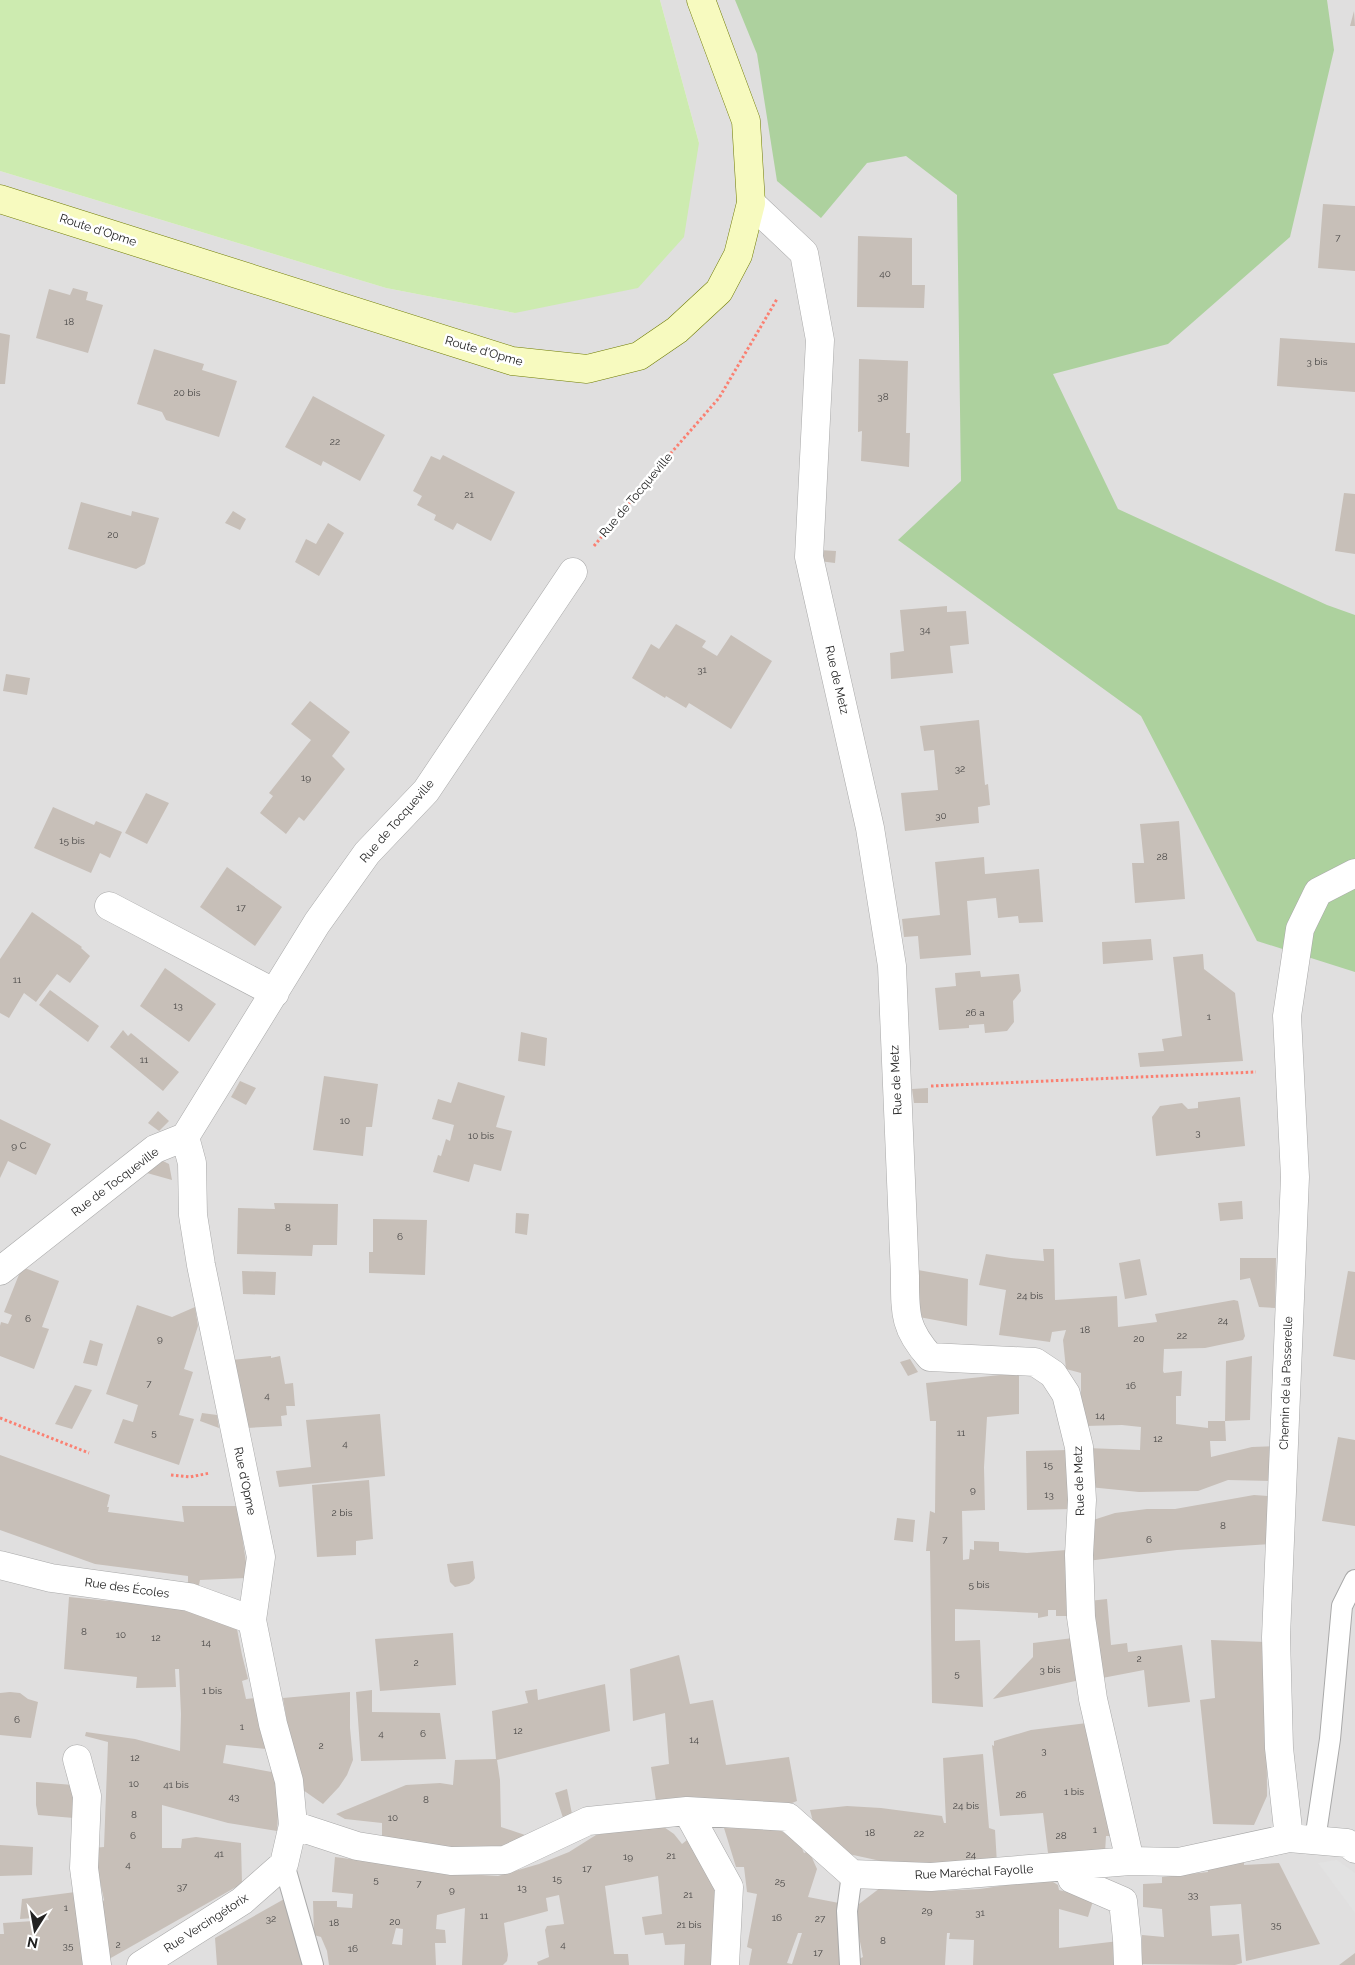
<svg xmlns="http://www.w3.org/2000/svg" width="1355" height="1965" font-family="Raleway,sans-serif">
<rect width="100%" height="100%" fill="#f2efe9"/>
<path fill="#e0dfdf" d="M660,0H1355V1965H0V171L386,288L515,313L699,143Z"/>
<path fill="#cdebb0" d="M0,0H660L699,143L684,237L638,288L515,313L386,288L0,171Z"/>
<path fill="#add19e" d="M735,0H1327L1334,50L1290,237L1168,344L1053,374L1118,509L1327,605L1355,615V972L1257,941L1141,716L898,540L961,481L957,195L906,156L867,163L821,218L777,181L757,54Z"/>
<path fill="#e2e2e2" d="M1337,1860L1355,1873V1913L1318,1863Z"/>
<path fill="#c7bfb8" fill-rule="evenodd" d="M1354,11L1355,26H1350Z
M1323,204L1355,206V271L1318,268Z
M858,236L912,238V285H925L924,308L857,307Z
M73,288L88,292L86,300L103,305L88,353L36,338L49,289L70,295Z
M0,333L10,335L5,384H0Z
M1280,338L1355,343V392L1277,386Z
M154,349L204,364L202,370L237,381L219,437L166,420L162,412L137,404Z
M859,359L908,361L906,433H910L909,467L861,461L862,431L858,432Z
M313,396L385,435L360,481L323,461L321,466L285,447Z
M443,455L515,492L491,541L457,523L453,530L434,520L436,515L417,505L422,496L413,491L431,456L440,460Z
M1344,493L1355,494V554L1335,551Z
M81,502L131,516L132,511L159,518L145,564L136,569L68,549Z
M233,511L246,519L240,530L225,523Z
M328,523L344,533L319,576L295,562L306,539L316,544Z
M819,550L836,551L835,563L819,561Z
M947,606V612L966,611L969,644L950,646L953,673L891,679L890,653L904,651L900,610Z
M676,624L706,641L702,647L717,656L731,635L772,661L731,729L689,703L686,708L666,696L665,698L632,678L651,644L659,649Z
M6,674L30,678L27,695L3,691Z
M310,701L350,732L332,756L345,769L304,821L299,817L286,834L260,813L273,796L269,793L311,740L291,724Z
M979,720L985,785L988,784L990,805L978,807L979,823L905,831L901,793L938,790L934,750L924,751L920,726Z
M146,793L169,803L147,844L125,833Z
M53,807L94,825L96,821L122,832L110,858L100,853L91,873L34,848Z
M1179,821L1185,899L1135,903L1132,863H1144L1140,824Z
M984,857L985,874L1039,869L1043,922L1019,923L1018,916L998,918L996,898L967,901L971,955L920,959L918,936L904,937L902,919L940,915L935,862Z
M227,867L282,907L255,946L200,907Z
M32,912L82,947L81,948L90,956L70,983L57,974L36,1002L24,993L9,1018L0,1013V959Z
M1151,939L1153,960L1103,964L1102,942Z
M1203,954L1204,969L1235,993L1243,1061L1140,1067L1138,1053L1164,1051L1162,1039L1182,1036L1173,957Z
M165,968L216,1004L189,1042L140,1006Z
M980,971L981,977L1019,974L1021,991L1013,1001L1014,1022L1007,1031L985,1033L984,1024L969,1025V1028L939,1030L935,988L956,986L955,973Z
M50,990L99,1026L88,1042L39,1005Z
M123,1030L128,1036L131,1033L179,1072L163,1091L110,1047Z
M521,1032L547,1038L545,1066L518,1061Z
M324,1076L378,1084L372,1127H366L363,1156L313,1150Z
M240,1081L256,1088L246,1105L231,1097Z
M458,1082L505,1096L496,1127L512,1131L501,1171L474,1164L469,1182L433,1172L438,1155L441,1156L446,1139L450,1141L454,1125L432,1119L438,1099L451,1103Z
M928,1088V1103H914L912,1089Z
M1240,1097L1245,1146L1156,1156L1152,1117L1160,1106L1182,1103L1188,1109L1198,1108V1102Z
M158,1111L169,1121L159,1131L148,1123Z
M0,1119L51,1144L36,1175L8,1161L0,1178Z
M163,1161L169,1164L172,1180L147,1173Z
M1242,1201L1243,1219L1220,1221L1218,1203Z
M274,1203L338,1204L337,1245H313L312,1256L237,1254L238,1208L275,1209Z
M516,1213L529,1214L527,1235L515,1233Z
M373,1219L427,1220L425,1275L369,1273V1252H373Z
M1043,1249H1054L1055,1300L1117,1296L1118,1327L1157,1322L1155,1314L1234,1300L1238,1301L1245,1336L1243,1340L1205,1348L1164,1349L1163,1371L1164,1373L1182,1371L1181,1396H1176V1424L1208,1428V1421H1225L1226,1361L1252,1356L1250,1420L1225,1421L1226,1441H1210L1211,1457L1252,1447L1276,1446L1273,1481L1228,1480L1198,1491L1139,1492L1089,1487L1086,1448L1140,1450L1141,1427L1122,1425L1085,1426L1081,1398V1373L1066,1369L1063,1340L1066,1330L1052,1332L1050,1342L999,1335L1006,1290L979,1285L986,1254L1011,1258L1044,1261Z
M1240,1258H1276L1275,1308L1259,1307L1250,1278L1240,1280Z
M1140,1259L1147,1295L1125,1299L1119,1263Z
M22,1267L59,1281L42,1327L49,1329L34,1369L0,1356V1326L1,1322L8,1324L12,1315L4,1312Z
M918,1270L968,1279L967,1326L919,1317Z
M242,1271L276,1272L275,1295L243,1294Z
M1348,1271L1355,1272V1360L1333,1356Z
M137,1305L172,1317L195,1307L198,1326L184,1369L193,1372L179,1415L194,1419L179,1465L114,1443L123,1419L133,1422L138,1405L106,1394Z
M90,1340L103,1344L97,1366L83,1363Z
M271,1356V1358L280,1356L285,1384L293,1383L295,1406H286L287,1415L281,1416L282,1426L247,1428L232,1360Z
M910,1359L918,1372L908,1376L900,1362Z
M1019,1373V1414L987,1417L984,1467L985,1510L962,1511L963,1560L969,1559L970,1549L974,1550V1541L999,1542V1551L1027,1553L1067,1550L1069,1616H1056V1610H1048V1616L1038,1618V1613L955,1609V1641L980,1640L983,1707L932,1703L930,1551H926L930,1511L935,1513L936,1421H930L926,1383Z
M75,1385L92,1390L72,1429L55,1424Z
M202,1413L217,1415L219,1428L200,1421Z
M380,1414L385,1476L279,1487L276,1471L311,1467L306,1420Z
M1338,1437L1355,1440V1526L1322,1521Z
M1069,1450L1073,1509L1027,1510L1026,1451Z
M0,1455L110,1495L107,1507H109L108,1512L184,1522L182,1506H241L240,1522L247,1569L246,1578L200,1580L199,1585H188V1576L95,1564L0,1530Z
M369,1480L373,1539L356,1541V1555L317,1557L312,1485Z
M1254,1495L1268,1496L1270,1499L1271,1544L1177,1550L1087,1561L1090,1521L1115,1513L1147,1509H1175Z
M897,1518L915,1520L913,1542L894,1540Z
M473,1561L475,1578L473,1581L469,1584L455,1587L450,1582L447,1564Z
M69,1597L201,1610L237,1629L242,1655L248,1679L242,1681L246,1699L255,1698L266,1749L226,1745L223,1763L277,1773L280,1787L277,1831L228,1823L162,1805V1848H181L182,1839L196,1837L241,1843L242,1884L238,1892L236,1887L102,1963L95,1909L104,1900L100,1881H95L92,1848L104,1847L108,1742L85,1736L86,1732L135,1739L180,1751L181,1714L179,1669H175L176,1687L136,1688L137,1677L64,1669Z
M1107,1599L1111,1645L1127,1643L1128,1652L1182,1645L1190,1702L1148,1707L1144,1670L1097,1679L1089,1601Z
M453,1633L456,1685L380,1691L375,1639Z
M1073,1638L1080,1680L993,1699L1033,1657V1643Z
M1211,1640L1266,1642L1267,1796L1254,1825L1213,1824L1200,1700L1215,1698Z
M679,1655L690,1704L713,1700L726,1765L789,1757L797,1801L782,1807L656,1801L651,1767L669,1764L665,1713L633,1721L630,1669Z
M605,1684L610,1731L497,1760L500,1780L501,1827L531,1837L505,1852L413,1848L382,1840V1823L345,1819L336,1814L406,1785L440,1783L453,1785L455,1760L496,1759L492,1711L528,1703L525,1691L537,1689L538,1700Z
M372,1690V1712L440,1713L446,1759L361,1761L356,1692Z
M10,1692L20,1693L28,1699L38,1702L31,1738L0,1735V1693Z
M350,1692V1728L353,1760L347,1775L339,1787L323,1804L303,1790L289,1734L283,1698Z
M1087,1723L1115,1836H1106L1105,1853L1049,1861L1043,1813L1000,1816L992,1745L994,1746V1741L1031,1730Z
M983,1754L989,1828L995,1830L997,1864L890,1863L844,1853L815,1829L810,1810L847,1806L881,1808L942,1816L944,1823H946L943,1758Z
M36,1782L73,1785L74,1818L38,1815L36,1805Z
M567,1789L572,1814L563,1818L555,1793Z
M649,1824L661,1825L674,1834L682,1844L687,1840L712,1883L720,1905L712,1965H684L685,1944L665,1945L663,1933L645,1935L642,1917L662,1914L658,1876L605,1886L614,1954H628L629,1965H538L537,1962L549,1957L545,1930L547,1926L564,1924L559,1895L546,1898L548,1911L504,1923L508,1955L507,1961L503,1965H462L465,1908L437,1915L436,1929L445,1930L446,1943H435L436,1965H329L327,1951L321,1937L314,1935L313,1901H337V1907L352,1908L353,1894L332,1892L335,1857L465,1874L498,1876L539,1864L569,1852L596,1835ZM396,1928L403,1929L402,1945L392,1944Z
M724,1828L778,1829L799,1842L804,1853L809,1851L817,1869L808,1897L839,1903L841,1965H749L752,1949L747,1947L757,1894L747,1892L744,1867H736ZM798,1933H802L792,1964L787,1963Z
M0,1845L33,1847L32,1875L0,1876Z
M1244,1861V1865L1279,1863L1320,1944L1246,1961L1241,1904L1210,1906L1212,1936L1239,1934L1242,1963L1235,1965L1142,1964V1935L1164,1937L1162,1909L1143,1907V1884L1162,1883V1877L1208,1872V1869Z
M1039,1880L1053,1882L1058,1885L1059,1890L1087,1897L1093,1901L1088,1917L1059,1909V1948L1119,1941L1120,1965H973L974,1940L949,1939L950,1933H947L945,1965H860L859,1959L863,1957L856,1921L857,1911L859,1904L880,1888L920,1891V1887H937L938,1891L980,1889Z
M83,1891L88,1965H0V1934H4L3,1923L49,1920L48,1917L20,1919L22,1899Z
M286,1898L304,1965H217L215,1938Z
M1355,1953V1965H1339Z"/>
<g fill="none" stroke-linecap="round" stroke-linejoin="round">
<g stroke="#a9a9a9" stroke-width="22">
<path id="service" d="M1315,1840L1330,1739L1342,1606L1355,1580
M284,1864L313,1965
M850,1965L847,1911L852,1874"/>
</g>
<g stroke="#a9a9a9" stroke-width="29">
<path id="minor" d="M751,203L804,253L820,340L809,557L870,828L892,966L905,1276C905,1313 904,1328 930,1357L1035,1362L1053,1374L1066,1394L1079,1447L1082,1500L1079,1555L1081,1617L1093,1699L1130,1861
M109,906L275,993
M0,1271L155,1149L185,1137L317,923L367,853L426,791L573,572
M0,1565L51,1578L189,1597L252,1620
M77,1759L87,1796L84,1868L97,1965
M687,1811L729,1887L725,1965
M293,1825L357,1846L451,1861L505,1860L588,1821L687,1811L788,1817L852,1874L931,1877L1130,1861L1179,1862L1289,1838L1347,1843L1355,1849
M1289,1838L1279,1748L1276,1637L1295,1177L1287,1016L1300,929L1318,892L1355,873
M1067,1866L1072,1879L1123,1901L1127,1939L1128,1965
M141,1965L242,1901L284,1864L293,1825L289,1781L273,1724L252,1620L261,1557L201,1265L193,1215L192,1163L185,1137"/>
</g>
<g stroke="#707d05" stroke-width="29">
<path id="secondary" d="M0,199L512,361L587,369L639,356L677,330L719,291L738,255L751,203L746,121L701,0"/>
</g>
<path stroke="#fa8072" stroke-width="3" stroke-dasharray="2.5 2.5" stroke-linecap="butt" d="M594,546L657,469L719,398L777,299
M931,1086L1256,1072
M0,1418L89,1453
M171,1475L190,1477L210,1473"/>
<use href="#service" stroke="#fff" stroke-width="20"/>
<use href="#minor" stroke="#fff" stroke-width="28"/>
<use href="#secondary" stroke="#f7fabf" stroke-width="28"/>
</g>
<g text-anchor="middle" stroke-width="5" stroke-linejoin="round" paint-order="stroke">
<g font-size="10" fill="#4b4948">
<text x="1338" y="241">7</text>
<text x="885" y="277">40</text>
<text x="69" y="325">18</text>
<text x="1317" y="365">3 bis</text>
<text x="187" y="396">20 bis</text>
<text x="883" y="400">38</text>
<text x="335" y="445">22</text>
<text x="469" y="498">21</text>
<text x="113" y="538">20</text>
<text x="925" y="633">34</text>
<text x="702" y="673">31</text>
<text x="960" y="772">32</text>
<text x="306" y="781">19</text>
<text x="941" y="819">30</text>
<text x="72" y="844">15 bis</text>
<text x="1162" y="860">28</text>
<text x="241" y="911">17</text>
<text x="17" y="983">11</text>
<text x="178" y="1009">13</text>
<text x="975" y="1016">26 a</text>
<text x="1209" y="1020">1</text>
<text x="144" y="1063">11</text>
<text x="345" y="1124">10</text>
<text x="1198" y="1136">3</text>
<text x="481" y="1139">10 bis</text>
<text x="19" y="1149">9 C</text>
<text x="288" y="1231">8</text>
<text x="400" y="1240">6</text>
<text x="1030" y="1299">24 bis</text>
<text x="28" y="1322">6</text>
<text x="1223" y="1324">24</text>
<text x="1085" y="1333">18</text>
<text x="1182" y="1339">22</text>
<text x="160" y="1342">9</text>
<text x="1139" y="1342">20</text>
<text x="149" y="1387">7</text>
<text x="1131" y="1389">16</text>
<text x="267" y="1399">4</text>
<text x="1100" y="1419">14</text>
<text x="154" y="1436">5</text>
<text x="961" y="1436">11</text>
<text x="1158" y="1442">12</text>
<text x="345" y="1447">4</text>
<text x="1048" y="1468">15</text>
<text x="973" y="1493">9</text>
<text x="1049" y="1498">13</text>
<text x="342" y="1516">2 bis</text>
<text x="1223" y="1529">8</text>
<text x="945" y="1543">7</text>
<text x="1149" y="1543">6</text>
<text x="979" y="1588">5 bis</text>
<text x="84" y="1635">8</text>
<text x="121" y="1638">10</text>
<text x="156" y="1641">12</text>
<text x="206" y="1646">14</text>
<text x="1139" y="1662">2</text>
<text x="416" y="1666">2</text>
<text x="1050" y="1673">3 bis</text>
<text x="957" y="1677">5</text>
<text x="212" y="1694">1 bis</text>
<text x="17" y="1723">6</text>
<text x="242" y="1730">1</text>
<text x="518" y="1734">12</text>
<text x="381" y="1737">4</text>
<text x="423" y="1737">6</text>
<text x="694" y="1743">14</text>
<text x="321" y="1749">2</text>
<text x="1044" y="1754">3</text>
<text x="135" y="1761">12</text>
<text x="134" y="1787">10</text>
<text x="176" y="1788">41 bis</text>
<text x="1074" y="1795">1 bis</text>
<text x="1021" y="1798">26</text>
<text x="234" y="1800">43</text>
<text x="426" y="1803">8</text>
<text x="966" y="1809">24 bis</text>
<text x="134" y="1818">8</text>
<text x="393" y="1821">10</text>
<text x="1095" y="1833">1</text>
<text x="870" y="1836">18</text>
<text x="919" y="1837">22</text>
<text x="133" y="1839">6</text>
<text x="1061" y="1839">28</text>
<text x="219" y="1857">41</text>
<text x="971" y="1858">24</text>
<text x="671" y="1859">21</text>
<text x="628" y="1860">19</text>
<text x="128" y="1868">4</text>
<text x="587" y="1872">17</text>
<text x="557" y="1882">15</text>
<text x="376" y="1883">5</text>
<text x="780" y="1885">25</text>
<text x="419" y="1887">7</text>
<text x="182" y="1890">37</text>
<text x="522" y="1891">13</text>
<text x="452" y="1893">9</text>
<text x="688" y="1898">21</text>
<text x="1193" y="1898">33</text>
<text x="66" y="1911">1</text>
<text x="927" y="1914">29</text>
<text x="980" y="1916">31</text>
<text x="484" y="1919">11</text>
<text x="777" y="1921">16</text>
<text x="271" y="1922">32</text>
<text x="820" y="1922">27</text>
<text x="395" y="1925">20</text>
<text x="334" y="1926">18</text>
<text x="689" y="1928">21 bis</text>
<text x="1276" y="1928">35</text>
<text x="883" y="1944">8</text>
<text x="118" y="1948">2</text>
<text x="563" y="1948">4</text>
<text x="68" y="1949">35</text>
<text x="353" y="1952">16</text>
<text x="818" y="1956">17</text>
</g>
<g font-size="12" fill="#222" stroke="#fff">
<text transform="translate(98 230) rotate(18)" y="4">Route d'Opme</text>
<text transform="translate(484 351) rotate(16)" y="4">Route d'Opme</text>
<text transform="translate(636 495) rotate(-50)" y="4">Rue de Tocqueville</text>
<text transform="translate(837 680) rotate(77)" y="4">Rue de Metz</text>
<text transform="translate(397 821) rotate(-49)" y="4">Rue de Tocqueville</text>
<text transform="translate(896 1080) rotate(-93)" y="4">Rue de Metz</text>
<text transform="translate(115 1182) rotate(-37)" y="4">Rue de Tocqueville</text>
<text transform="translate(1286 1383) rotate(-88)" y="4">Chemin de la Passerelle</text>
<text transform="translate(245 1481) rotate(78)" y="4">Rue d'Opme</text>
<text transform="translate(1079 1481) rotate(-92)" y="4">Rue de Metz</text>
<text transform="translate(127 1588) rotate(8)" y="4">Rue des Écoles</text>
<text transform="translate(974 1872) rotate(-3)" y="4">Rue Maréchal Fayolle</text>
<text transform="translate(206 1923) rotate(-33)" y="4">Rue Vercingétorix</text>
</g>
</g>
<g transform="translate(35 1930) rotate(191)" stroke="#ffffff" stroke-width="4" paint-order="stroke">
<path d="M0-4L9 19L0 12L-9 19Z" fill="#222222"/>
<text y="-8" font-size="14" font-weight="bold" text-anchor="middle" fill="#222222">N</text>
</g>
</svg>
